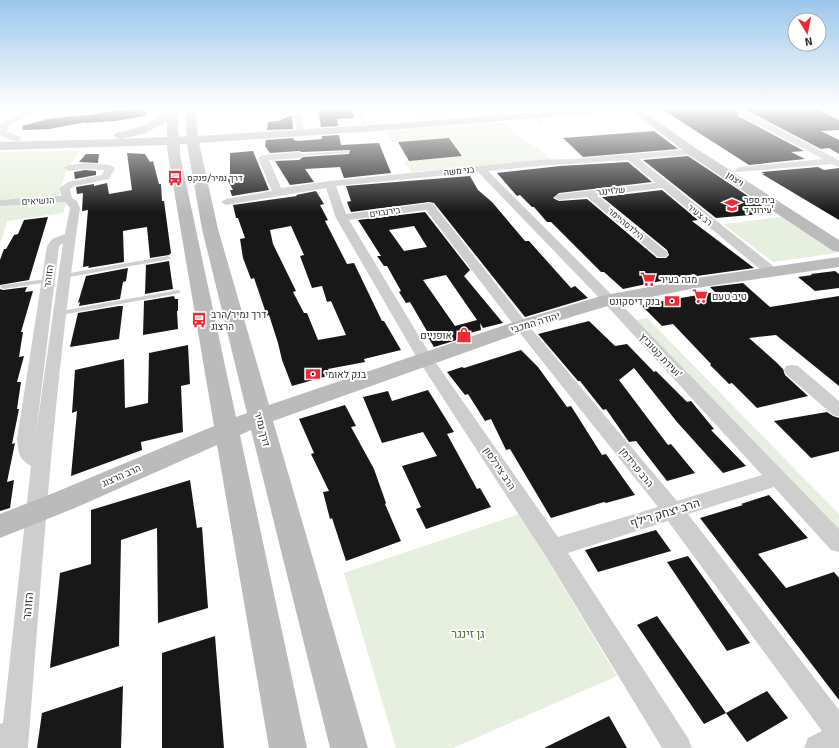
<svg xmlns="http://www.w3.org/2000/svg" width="839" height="748" font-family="Signika,Heebo,sans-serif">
<rect width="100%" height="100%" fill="#fff"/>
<path fill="#e7efde" d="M410,108H500L486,112L415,117Z
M497,122L507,124L526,142L537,147L553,161L411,172L404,161L464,156L451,138L392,142L385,131Z
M80,151L65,173L59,197L0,200V152Z
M64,202L66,204L63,213L7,221L0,245V205Z
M782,217L836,253L773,262L723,224Z
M647,318L839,514V534L636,320Z
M520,514L617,676L453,748H396L344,573Z"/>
<path fill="#181818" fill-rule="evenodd" d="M145,108L146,116L115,121L85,123L84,116L111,111Z
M351,108L354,118L337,119L338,126L321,127L318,109Z
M660,108H814L839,120V130L821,131L839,140V154L829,148L821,149L746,110H739L738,111V116L804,151L791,152L805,159L749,165Z
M84,115L85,122L49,129L23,130L22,126L48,119Z
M292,115L293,129L267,130L268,122L278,121Z
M654,131L678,149L583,157L563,138Z
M339,135L341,145L379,143L391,173L344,178L340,167L305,169L314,182L290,185L275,161L299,160L303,157L349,154L350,150L302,152L299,151L270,153L265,146L266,140L293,138L294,140L298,141L322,139V136Z
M449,138L462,156L409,161L398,142Z
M253,151L269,190L232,196L230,190H233L227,179L230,178V153Z
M127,153L145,154L150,162L153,161L159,184H161L162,201H164L171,253L169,255L150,258L147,227L134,229L123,231L124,262L88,268L89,266L83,267L88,210L82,211L83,193L77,194L76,187L94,184V186L107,183L109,194L132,190Z
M86,154H99L98,163L79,162Z
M688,156L754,200L772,213L716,218L643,160Z
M628,162L652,182L559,193L553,198L559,201L587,199L657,258H666L669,255L667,250L602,197L662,190L698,220L692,221L754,268L697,276L694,274L623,289L604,272H601L551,222H547L534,207H532L520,195L517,196L497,173L560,166Z
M818,167L824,170L839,168V220L762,174H765L761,172Z
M85,170L96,171V175L75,179L74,172Z
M470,176L478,190L492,202L525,241H529L571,288L575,286L588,298L525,317L434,203L429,202L351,212L347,202L351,201L346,186Z
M316,191L324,204L320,205L328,220L325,221L347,264L354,263L382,321H384L401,350L364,359L365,362L328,369L331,375L292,386L282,360L278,343L269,315L267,316L254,278L251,279L243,258L240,239L245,238L238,218H236L233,205L297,196L296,195ZM291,226L304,255L300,256L312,288L322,286L327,302L331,301L346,335L318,340L307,313H304L293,292L296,291L273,244L270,230Z
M425,212L470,270L464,276L503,323L483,328L480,323L481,330L458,336L460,339L434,347L426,334L428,333L410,302L406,303L399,292L401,291L387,266H384L377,256H381L358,220ZM414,226L427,247L404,251L389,230ZM446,275L477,320L455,326L423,280Z
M48,217L29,280L0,285V260L4,249H6L14,235L18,234L24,220Z
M169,261L173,289L145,294L146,265Z
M128,268L126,281L123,282L120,299L79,306L80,302L78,303L86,276Z
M835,271L839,274V288L815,291L798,277L812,275L811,274Z
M743,283L770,307L839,296V386L776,335L749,338L776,362L783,369L785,375L808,396L757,408L732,383L729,384L710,365L711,364L673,324L662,326L641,305L715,292L710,287Z
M27,287L25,292L33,291L21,332H23L19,357L24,356L17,382H21L17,409H19L12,444L15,443L7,482L14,480L10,508L0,511V289L3,290Z
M174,296L175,299H178V311H177L178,329L143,335L144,301Z
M119,306H123L119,339L70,347L78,313Z
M589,321L615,346L627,344L654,372L656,371L687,402L691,401L714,429L711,430L746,466L723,473L677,422L634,368L619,380L668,445L671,444L695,473L667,481L636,441L629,442L606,409L603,410L580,381H578L538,334Z
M188,345L190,384L181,386L183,432L141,442L142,450L71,476L77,411L72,413L75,370L124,359L125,408L148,403L149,353Z
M521,350L538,367L567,407L571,406L602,455L606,454L635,495L606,503L604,502L551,518L510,449L506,450L491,419L485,421L468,394L465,395L447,372L462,367L464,368Z
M428,390L454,432L447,434L477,489L480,488L491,507L426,529L416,509L421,507L402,466L437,456L423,432L382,443L363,397L388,391L392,401Z
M345,405L356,426L351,427L374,469L386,503L385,504L401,541L346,561L332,518L330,519L323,492L329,491L311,454L314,453L299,419Z
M827,412L833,416L839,418V451L811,458L774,421Z
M190,480L197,528L202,527L208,608L158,623L157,528L121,540L119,646L50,668L60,573L91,564V510Z
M769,495L808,538L758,554L786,588L834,572L839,578V700L700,518L743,505L741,504Z
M656,530L671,551L598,572L585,550Z
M688,556L750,643L727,651L667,562Z
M657,616L726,713L704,724L637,625Z
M215,636L224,748H162V653Z
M123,686L121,748H37L42,713Z
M767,691L788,718L747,742L726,713Z
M609,716L627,748H544Z"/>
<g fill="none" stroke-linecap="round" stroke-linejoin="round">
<path fill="#cecece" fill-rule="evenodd" d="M358,110L361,111L366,125L363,124Z
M533,114H535L542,120V122H540L533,116Z
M347,151H349V153L299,156L297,155L299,154Z
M168,256L171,258L170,259L64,278L61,276L64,274Z
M47,279L49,280V282L3,289L0,287L1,286L3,285Z
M178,290L180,291V293L61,315L57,313L61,311Z"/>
<path fill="#cecece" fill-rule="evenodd" d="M30,108H39L9,126L7,132L20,137L21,139L20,141H14L0,135V124Z
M263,108L289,109L300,111L304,128L303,130H297L293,114C283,113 271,116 263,108Z
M503,108H512L501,116H495V112Z
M516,108H528L535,111L531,113Z
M815,108H825L839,114V119Z
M739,111H745L837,159L839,160V167L832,164L737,172L735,170L740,167L823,159L739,115Z
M693,149L696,150L698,152L696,154L639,159L777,269L778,272L777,275H767L662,188L598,196L666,251L668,254L666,257H658L587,197L559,200L554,197L559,194L656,183L628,160L539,166L488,171L617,300L839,529V552L831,550L774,487L688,514L839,710V748H804L808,738L822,731L668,521L568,553L688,738L692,748H662L545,555L417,358L336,218L326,188L226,205L221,202L226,199L272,191L258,158L263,155L299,152L304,155L299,158L269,160L281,188L330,181L539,160L572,159ZM478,172L607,306L762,475L677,501L529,326L433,204L429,203L346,214L336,186ZM426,210L519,332L658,507L558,537L431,356L349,220Z
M85,163L110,165L115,168L109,179L75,186L70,189L72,198L77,201L80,208C54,386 42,568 28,748H0V724L3,723L31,466C18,458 19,454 17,439L47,246L52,239L65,234L70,208L65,202L0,206V200L61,196L60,188L68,182L102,175L104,170L85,169L69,171L64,168L69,165ZM63,243L36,434L59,246Z
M792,365L798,366L839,401V417L833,415L786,374L784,370L786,366Z"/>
<path fill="#bbb" fill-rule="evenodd" d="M167,108H177L179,137L187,136L185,108H195L198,136L389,124L587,108H627L622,111L389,130L199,143L218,229L269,405L514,322L601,296L696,278L839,257V267L696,288L611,305L528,330L273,421L368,748H330L251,430L240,435L307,748H269L217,445L75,508L0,538V514L56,492L214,426L168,155L167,145L0,150V142L119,139L114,136L116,133C135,129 152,124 167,110ZM167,121V137L121,139L146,133ZM180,144H187L202,229L247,413L236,417L180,155Z
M628,108H639L697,149L839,240V252L833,251L689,155Z"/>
</g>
<linearGradient id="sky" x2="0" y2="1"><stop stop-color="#9bc6eb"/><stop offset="0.51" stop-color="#fff"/><stop offset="1" stop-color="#fff" stop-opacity="0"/></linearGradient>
<rect width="839" height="212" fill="url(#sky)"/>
<defs>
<g id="bus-bare" transform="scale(1.2)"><path d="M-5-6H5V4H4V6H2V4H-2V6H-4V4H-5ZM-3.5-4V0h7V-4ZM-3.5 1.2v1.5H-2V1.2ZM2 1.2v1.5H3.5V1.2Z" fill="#f32833" stroke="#fff" stroke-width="2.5" paint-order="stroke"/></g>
<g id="school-bare" transform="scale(1.2)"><path d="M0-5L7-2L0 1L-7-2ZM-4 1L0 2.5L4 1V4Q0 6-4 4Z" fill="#f32833" stroke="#fff" stroke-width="2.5" paint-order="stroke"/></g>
<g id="supermarket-bare" transform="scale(1.2)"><path d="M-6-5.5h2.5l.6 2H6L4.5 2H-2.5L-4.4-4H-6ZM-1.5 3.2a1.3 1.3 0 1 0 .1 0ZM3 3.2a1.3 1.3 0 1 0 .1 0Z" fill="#f32833" stroke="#fff" stroke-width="2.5" paint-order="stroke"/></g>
<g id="bank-bare" transform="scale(1.2)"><path d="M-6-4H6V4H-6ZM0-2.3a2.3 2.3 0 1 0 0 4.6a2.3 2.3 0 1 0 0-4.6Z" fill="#f32833" stroke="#fff" stroke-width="2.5" paint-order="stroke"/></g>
<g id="shop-bare" transform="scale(1.2)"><path d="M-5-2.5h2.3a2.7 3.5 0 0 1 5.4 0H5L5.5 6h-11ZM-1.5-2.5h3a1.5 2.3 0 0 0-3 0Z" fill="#f32833" stroke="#fff" stroke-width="2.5" paint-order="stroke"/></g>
</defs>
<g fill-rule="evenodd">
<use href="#bus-bare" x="175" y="178"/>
<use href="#school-bare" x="732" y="205"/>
<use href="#supermarket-bare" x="648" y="279"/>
<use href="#supermarket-bare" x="700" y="296"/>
<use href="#bank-bare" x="672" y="301"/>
<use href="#bus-bare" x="199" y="320"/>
<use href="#shop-bare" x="464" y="335"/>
<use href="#bank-bare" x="313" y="374"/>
</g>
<g text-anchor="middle" stroke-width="4" stroke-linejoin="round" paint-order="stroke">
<g font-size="9" fill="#313131" stroke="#fff">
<text transform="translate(459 171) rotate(-6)" y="3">בני משה</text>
<text transform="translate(735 179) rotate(33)" y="3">ויצמן</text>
<text transform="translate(611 191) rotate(-6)" y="3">שלזינגר</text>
<text transform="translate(38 201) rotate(-3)" y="3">הנשיאים</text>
<text transform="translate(385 212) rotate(-8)" y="3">בירנבוים</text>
<text transform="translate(700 215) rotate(38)" y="3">רב צעיר</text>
<text transform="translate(626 224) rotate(40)" y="3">הילדסהיימר</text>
</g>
<g font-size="9" fill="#313131" stroke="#fff" text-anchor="start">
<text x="187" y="181">דרך נמיר/פנקס</text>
<text x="744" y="203">בית ספר<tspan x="744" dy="10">עירוני ד'</tspan></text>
</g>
<g font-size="10" fill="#313131" stroke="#fff">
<text transform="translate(48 276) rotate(-81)" y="4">הזוהר</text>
<text transform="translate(535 322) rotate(-17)" y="4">יהודה המכבי</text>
<text transform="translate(661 355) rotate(47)" y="4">ועידת קטוביץ'</text>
<text transform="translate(263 429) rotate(75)" y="4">דרך נמיר</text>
<text transform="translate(637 467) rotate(51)" y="4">הרב פרידמן</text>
<text transform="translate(500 468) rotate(56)" y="4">הרב צירלסון</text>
<text transform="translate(121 475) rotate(-24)" y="4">הרב הרצוג</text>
</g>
<g font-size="10" fill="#313131" stroke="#fff" text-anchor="start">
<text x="660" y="283">מגה בעיר</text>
<text x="712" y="300">טיב טעם</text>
<text x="660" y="305" text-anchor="end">בנק דיסקונט</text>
<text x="211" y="318">דרך נמיר/הרב<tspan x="211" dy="12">הרצוג</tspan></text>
<text x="452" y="339" text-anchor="end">אופניים</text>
<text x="325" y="378">בנק לאומי</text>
</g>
<g font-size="12" fill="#313131" stroke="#fff">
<text transform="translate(665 513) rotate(-17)" y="4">הרב יצחק רילף</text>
<text transform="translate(28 606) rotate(-84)" y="4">הזוהר</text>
</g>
<g font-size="12" fill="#53713a" stroke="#fff">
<text x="468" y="638">גן זינגר</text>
</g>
</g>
<g transform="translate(807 32) rotate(170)"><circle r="19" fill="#ffffff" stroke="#adadad"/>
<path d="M0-3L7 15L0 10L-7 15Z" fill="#f32833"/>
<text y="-6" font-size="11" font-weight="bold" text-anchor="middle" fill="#313131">N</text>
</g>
</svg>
